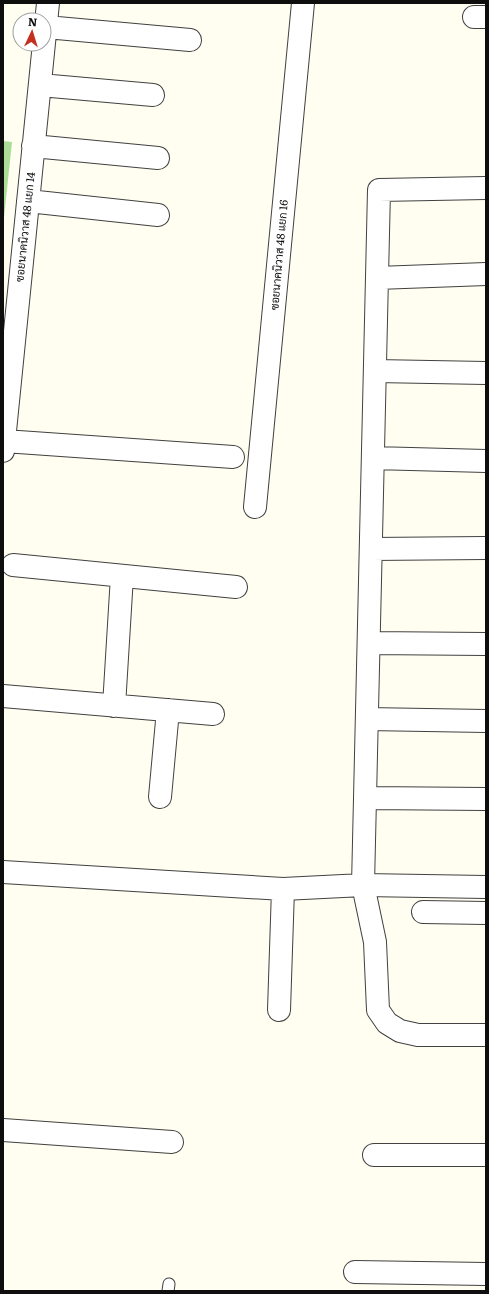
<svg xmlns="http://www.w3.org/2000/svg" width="489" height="1294" font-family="Literata,Sarabun,serif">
<rect width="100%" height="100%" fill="#fffef0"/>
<path fill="#abdd96" d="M3,141L12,142L3,227Z"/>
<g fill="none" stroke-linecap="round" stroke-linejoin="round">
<g stroke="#414141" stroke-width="13">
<path id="lane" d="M168,1291L169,1284"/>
</g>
<g stroke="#414141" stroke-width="24">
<path id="street" d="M474,17H486
M46,27L190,40
M40,85L153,95
M33,146L158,158
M486,188L379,190L363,885L375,942L378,1010L387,1023L400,1031L418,1035H486
M28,201L158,215
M377,278L486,274
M375,371L486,373
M4,441L233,457
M3,451L48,3
M373,458L486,461
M255,507L303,3
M371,549L486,548
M13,565L236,587
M369,643L486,644
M3,696L213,714
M114,706L122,576
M367,719L486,721
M160,797L168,710
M366,798L486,799
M3,872L283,889L363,885L486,887
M423,912L486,913
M279,1010L283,889
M3,1130L172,1142
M374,1155H486
M355,1272L486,1274"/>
</g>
<use href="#lane" stroke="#fff" stroke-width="11"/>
<use href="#street" stroke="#fff" stroke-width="22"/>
</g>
<g text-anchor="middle" stroke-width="4" stroke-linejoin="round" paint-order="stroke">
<g font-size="11" fill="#0e0e0e" stroke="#fff">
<text transform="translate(25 227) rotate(-84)" y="4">ซอยนาคนิวาส 48 แยก 14</text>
<text transform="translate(279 255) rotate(-85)" y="4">ซอยนาคนิวาส 48 แยก 16</text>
</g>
</g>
<rect width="489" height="1294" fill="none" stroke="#0e0e0e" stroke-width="8"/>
<g transform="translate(32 32) rotate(4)"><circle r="19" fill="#ffffff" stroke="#9f9f9f"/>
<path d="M0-3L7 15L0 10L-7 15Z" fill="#c52f1f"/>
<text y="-6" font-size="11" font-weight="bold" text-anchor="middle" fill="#0e0e0e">N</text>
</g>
</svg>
